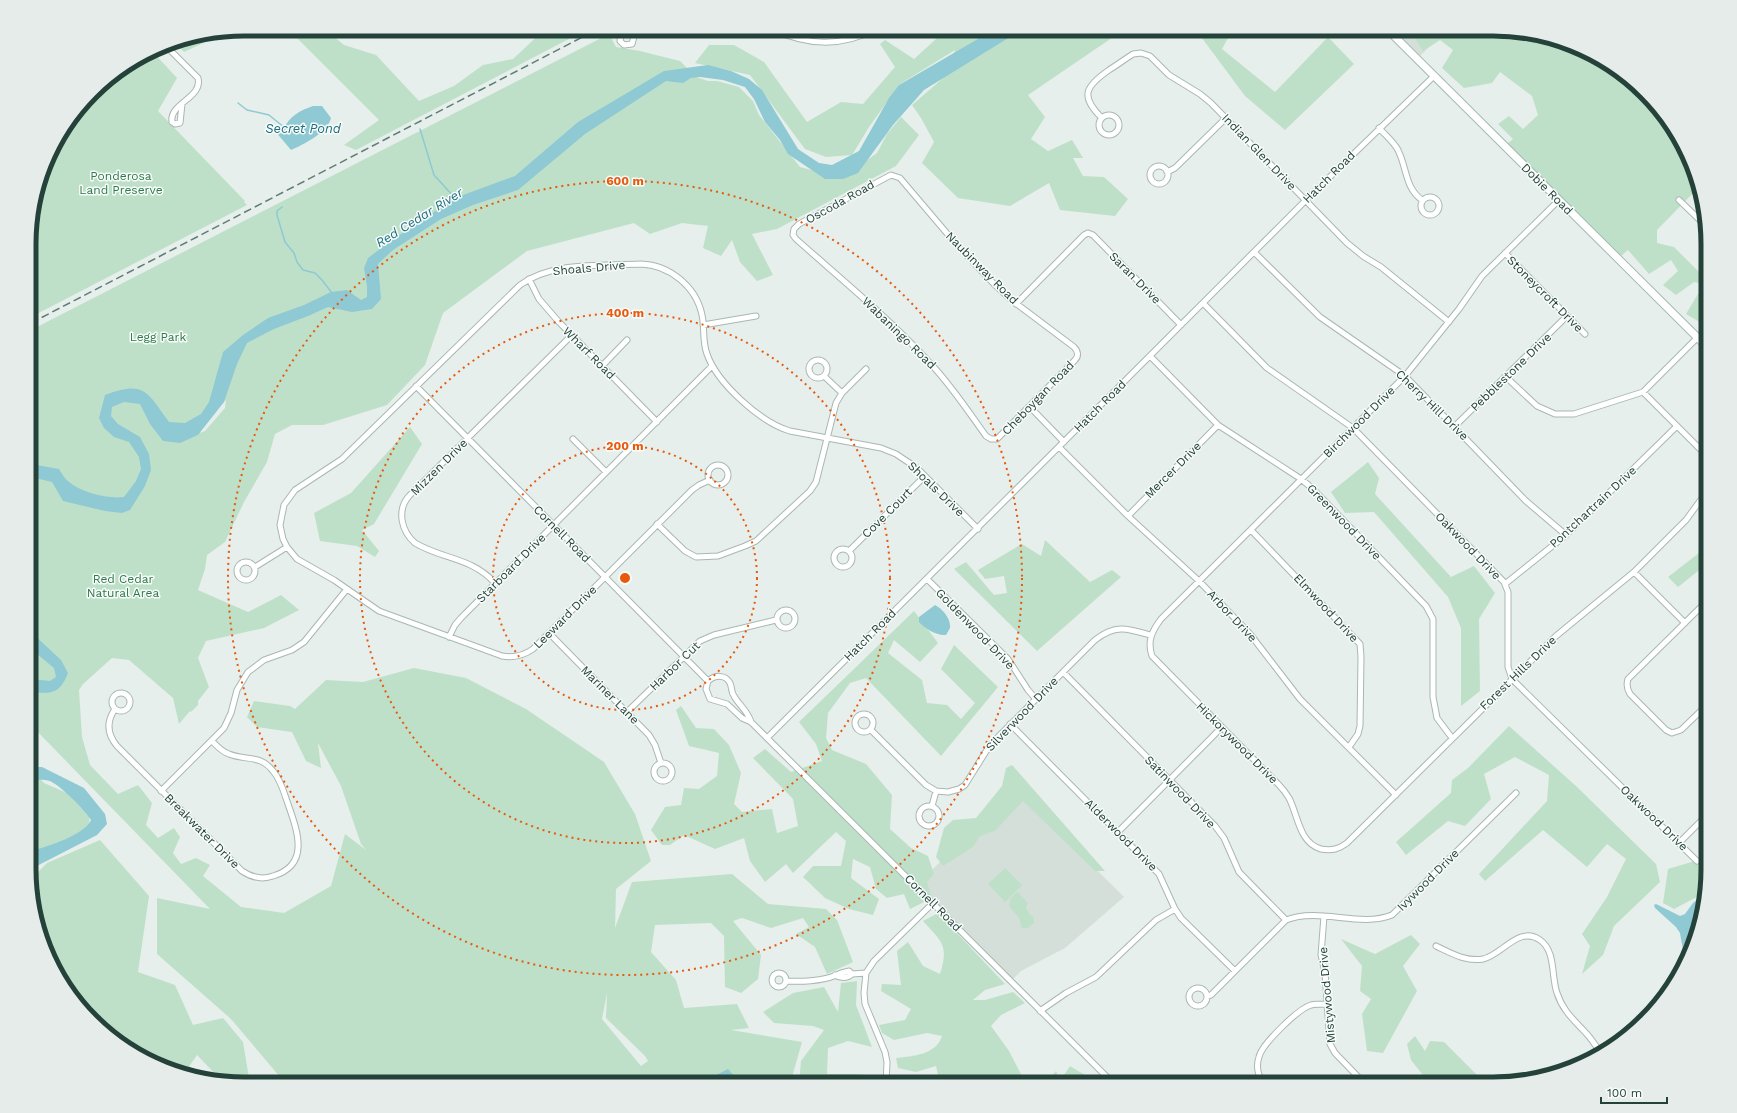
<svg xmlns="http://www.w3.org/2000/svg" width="1737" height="1113" font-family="'Work Sans',sans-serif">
<rect width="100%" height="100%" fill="#e6efeb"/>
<path fill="#d4dfda" d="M1392,29H1447L1420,56Z
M1014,788L1124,897L1065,948L1021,971L1013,979L918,884Z"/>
<path fill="#bfe0c8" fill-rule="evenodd" d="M308,29H325L344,45L376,55L419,101L454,86L483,65L513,59L545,29H588L356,150L344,145L379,120L295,36Z
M791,29H833V35Z
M947,29H1125L1028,95L1045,117L1031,139L1048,151L1072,140L1083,158H1073L1083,176L1104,177L1128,199L1115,216L1060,210L1049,183L1010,206L958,198L922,163L934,142L921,118L912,105L949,73L955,50L900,84L869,127L852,155L826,157L805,149L750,75L695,63L709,45H734L764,62L807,122L841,102L863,104L895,67L880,44L885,40L914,59Z
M1168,29H1233L1222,49L1275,92L1328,37L1354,64L1285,130L1245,96L1196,30L1172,32Z
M1409,29H1493L1562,40L1613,65L1654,102L1679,137L1700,186L1657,230V243L1674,247L1708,281V327L1686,314L1704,284L1694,282L1676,295L1663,285L1678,271L1671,260L1649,274L1628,250L1620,257L1507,144L1513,139L1498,124L1509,116L1523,129L1538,115L1532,96L1500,72L1492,83L1464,88L1442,68L1453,50L1440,40L1423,51Z
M225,33L184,52L175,43Z
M609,34L616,47L640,51L680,61L696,77L708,81H717L739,87L753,101L759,115L800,167L842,178L877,153L887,134L901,117L919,135L896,166L777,229L752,234L773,275L757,281L740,262L732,240L721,256L703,248L708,226L682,223L650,234L634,223L527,251L443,313L425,365L387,405L323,425H292L275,434L267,462L244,502L225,542L207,555L205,569L198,590L248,612L281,595L299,610L264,628L206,641L198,658L209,687L198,701V705L191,712L190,711L179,724L173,698L129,660L112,658L83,684L79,690L82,737L90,765L118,794L138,785L152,803L146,825L158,838L174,828L180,837L173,853L181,864L196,858L210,865L203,876L241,907L284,913L331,886L345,834L366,850L361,844L341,786L318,743L321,768L306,761L292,732L257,727L247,717L254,701L290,706L295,709L326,680L363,682L414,668L466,678L526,709L604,762L635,814L651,861L616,889L615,928L632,882L732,874L768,904L826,909L837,920L853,962L827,974L815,947L796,934L809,927L803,918L771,928L742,918L733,921L761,955L758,979L741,993L725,987L724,936L711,923L655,925L651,952L676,980L684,1008L737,1004L749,1028L731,1030L802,1042L790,1084H286L231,1019L157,954V898L210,909L31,725V330ZM226,400L225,408L205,431L182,439L199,427ZM607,993L606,1018L645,1056L648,1061L641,1066L602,1019Z
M152,51L177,78L158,111L245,201L244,202L247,205L31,317V216L51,149L102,83Z
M410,427L422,444L374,524L362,530L379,551L375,557L357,546L320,541L314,513L351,493Z
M1368,462L1379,478L1375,494L1451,577L1474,566L1495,593L1479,619L1480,691L1461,706V628L1448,597L1374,512L1345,513L1331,492Z
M1045,540L1090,582L1112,570L1121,577L1037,651L954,569L966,562L994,595L1007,593L1004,576L985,579L978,570L1022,544L1041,556Z
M1708,546V563L1678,587L1668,577Z
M914,611L938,643L920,662L894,640L888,653L922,680L927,703L947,705L961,719L975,703L941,669L954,645L998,687L941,756L866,678L850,683L828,713L826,738L832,750L866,764L892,795L890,829L911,848L928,856L934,874L927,882L932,898L910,909L904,894L887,898L876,889L870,867L853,859L851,878L879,899L873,915L849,909L825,898L803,877L813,866H841L846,841L836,832L793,873L786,864L765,882L750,861L744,838L715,849L684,835L670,845H662L651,830L665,807L681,805L684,788L699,789L717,776L719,753L689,746L676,710L681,706L696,728L714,729L729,745L741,773L734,804L742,812L772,809L777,833L798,826L793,799L753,758L765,749L791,772L822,761L816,744L799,722Z
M1509,726L1576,786L1656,864L1660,882L1614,926L1603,955L1582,974L1590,946L1582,934L1607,897L1626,859L1607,844L1587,867L1543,830L1485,881L1479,874L1547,801L1549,775L1515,757L1484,774L1491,799L1465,826L1448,821L1406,855L1396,842L1451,793L1452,780L1468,768Z
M1012,765L1105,871H1095L1023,801L995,831L980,836L973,847L943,866L936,857L944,828L953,820L976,818L1002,786L1006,768Z
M31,769L44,783L67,793L90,808L89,828L31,857Z
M100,840L149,896L138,972L175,985L193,1025L223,1018L243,1042L249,1078L263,1084H244L221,1080L197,1055L184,1074L175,1073L124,1048L83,1011L58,977L31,897V873L36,874L47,863Z
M1708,857V883L1706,892L1674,909L1663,903L1668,869Z
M1005,868L1022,885L1005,902L988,884Z
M1017,892L1020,893V895L1028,903L1026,908L1031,916H1033L1034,923L1028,928H1022L1019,918L1009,906L1010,899Z
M938,913L1005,984L985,990L973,1000H985L1013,992L1025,1003L1001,1015L991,1026L1009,1051L1026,1084H940L936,1066L916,1072L898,1068L896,1058C913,1056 936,1055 942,1036L927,1033L894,1040L882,1033L879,1025L905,1020L911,1009L881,991L882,984L901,985L897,951L908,942L923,966L940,974C949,945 942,942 923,921Z
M1411,935L1420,944L1403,966L1417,991L1383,1053L1367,1051L1362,1014L1371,999L1360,991L1362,966L1341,939L1375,954Z
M857,981L856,1005L872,1047L848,1041L828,1048L827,1074H853L878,1076V1084H799L801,1061L824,1030L813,1026L774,1023L763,1012L793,993L824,987L838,1012L841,983Z
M1415,1036L1425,1051L1430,1041L1444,1042L1486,1084H1430L1411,1060L1407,1044Z
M1070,1066L1095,1081V1084H1046L1056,1071L1060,1081Z"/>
<path fill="#8ec9d4" d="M995,29H1023L924,90L893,125L858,173L843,179H825L788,154L780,140L765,122L754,99L745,87L723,80L700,77L691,78L683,83L666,81L585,134L518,190L473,205L441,219L393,250L378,264L381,299L372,309L352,312L328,307L308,316L274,329L247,343L237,364L224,402L198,435L180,443L163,441L150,424L140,404L124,402L112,407L111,416L118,424L140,437L149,454L151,470L145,486L130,510L122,513L105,511L63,501L52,482L31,477V464L59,469C62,474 65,479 69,482C83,493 107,499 124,497L136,481L141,469L139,457L129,442L114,437L104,428L99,418L105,395C145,380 147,392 169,422L185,423L201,414L209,402L223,352L243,335L268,318L304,305L331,292L347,290L361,300L367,297V286L364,268L368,258L389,242L455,198L515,176L578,122L664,71L708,65L731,71L749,79L762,90L798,149L819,163L832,165L859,151L889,98L899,85Z
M313,106H322L331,118C328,132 303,145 291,150L275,131L276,128L284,129C288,117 301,110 313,106Z
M31,534L34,537C35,548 39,568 31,578Z
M935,605C943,609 951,619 950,628L946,635C937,636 924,628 919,622V617Z
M31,632L61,660L68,673C60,694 51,694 31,692V679L50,681L56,677L54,668L31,649Z
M31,767H42L84,788L105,814L107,824L97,835L31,869V851C46,847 85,835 91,820C85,810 61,786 50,781C44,779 37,780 31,780Z
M1705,893L1697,938L1674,983L1684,956L1680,933L1676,927L1655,908L1654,905L1656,904L1680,916L1685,914L1693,903Z
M728,1069L736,1078L738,1084H721L716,1075Z"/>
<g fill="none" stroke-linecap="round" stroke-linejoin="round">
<path stroke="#8ec9d4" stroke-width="1.5" d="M238,103L247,110L269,115L285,128
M420,129L434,175L455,198
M282,207L277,211V215L285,242L294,253L297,262L303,270L315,273L322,280L332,293"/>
<g stroke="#a8b8b2" stroke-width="7">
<path id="street" d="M632,29L621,35L620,41L624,45L632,44L636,29
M771,29C807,45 840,48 876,29
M165,45L198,78C203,98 169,103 172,122L175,124L180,123L182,104
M1099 125a10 10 0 1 1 20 0a10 10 0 1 1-20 0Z
M1102,118C1079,96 1086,86 1109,70C1117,65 1125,59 1133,54L1141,53L1150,56L1169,75L1200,94L1211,103L1347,243L1363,256L1381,267L1449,322
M1379,128C1385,135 1393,141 1398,150C1407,168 1405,188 1422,200
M1150 175a9 9 0 1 1 18 0a9 9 0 1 1-18 0Z
M1167,172L1175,168L1226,118
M891,175L900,178L956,244L995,285L1009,298L1074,347C1078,351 1079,356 1075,360L997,439H991L986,436C968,411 951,385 930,363C889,318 841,279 796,239L793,235L794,229L799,224Z
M1421 206a9 9 0 1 1 18 0a9 9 0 1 1-18 0Z
M1559,200L1482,276L1459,309L1405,376L1161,619C1152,631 1147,641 1152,656L1279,785C1283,789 1286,793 1289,798C1298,815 1299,843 1321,849C1332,851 1339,849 1347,843L1556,636L1634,572L1686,520L1708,490
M1679,200L1707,227
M1254,252L1320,317L1405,376L1526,501L1566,535
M1505,253L1585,334
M529,279L539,299L558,321L657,422
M1203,303L1267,368L1353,428L1504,582L1508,592V667L1512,679L1697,861
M1016,304L1084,235L1088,233L1093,235L1181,325
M703,325L756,316
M1150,356L1218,425L1301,479L1313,489L1426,606L1433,619V697L1437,718L1452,738
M809 369a9 9 0 1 1 18 0a9 9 0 1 1-18 0Z
M602,366L627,340
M824,376L842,393
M1506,377L1537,406L1555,414H1574L1643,392L1697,338
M416,386L708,681
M1643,392L1708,457
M1030,407L1064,442
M1454,427L1567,316
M573,439L606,472
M1059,447L1128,516L1199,581L1250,634L1300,699L1396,795
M708 475a10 10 0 1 1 20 0a10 10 0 1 1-20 0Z
M710,480L699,485L692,490L533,649C523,656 513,658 502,656L379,611L334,580L297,559L287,547L283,539L280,525L284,505L295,490L342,459L520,285C554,261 601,266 641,264C669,265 696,286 702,315C705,328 702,341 707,354C717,383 760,422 790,431L881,448L896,454L917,468L978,529
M1128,516L1218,425
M657,524L685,551L696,557L718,556L745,546L756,541L810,491L816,482L836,403L842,393L866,369
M1251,530L1360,644L1361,657L1360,726L1358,734L1349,747
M834 558a9 9 0 1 1 18 0a9 9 0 1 1-18 0Z
M849,551L925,476
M237 571a9 9 0 1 1 18 0a9 9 0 1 1-18 0Z
M255,567L287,547
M1634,572L1685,623
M927,579L1008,659L1028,690L1036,699
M495,583C471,557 444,560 415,543C402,532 396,511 409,496L571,336
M1505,584L1566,535L1677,426
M1708,600L1628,679C1626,685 1627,689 1630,694L1666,730L1672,733L1681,730L1708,704
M777 619a9 9 0 1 1 18 0a9 9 0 1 1-18 0Z
M549,633L649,735L655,745L661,763
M449,637L455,625L461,618L712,366
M1063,672L1215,826L1224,838L1239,872L1286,920
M112 702a9 9 0 1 1 18 0a9 9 0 1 1-18 0Z
M115,709C106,722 107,734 117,746L242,871C251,877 262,880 273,876C311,865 297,830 288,804C284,793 281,780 273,771C260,754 246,761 229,754C222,752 217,746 212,741
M627,712L700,641L714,635L776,620
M855 723a9 9 0 1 1 18 0a9 9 0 1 1-18 0Z
M751,722C748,711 739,705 734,696C731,692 732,687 730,683C725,674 715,675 708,681L706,689L710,699L727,704L742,718L751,722L1114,1084
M1010,724L1159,874L1175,909L1181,918L1235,971
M871,730L926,785L936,791L948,792L959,789L965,785L990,745L1095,640C1115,624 1127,628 1150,635
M767,738L1306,200L1434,76
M654 772a9 9 0 1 1 18 0a9 9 0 1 1-18 0Z
M161,791L224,728L231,713L237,690L248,672L264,660L292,650L304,642L347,589
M932,806L936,791
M919 816a10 10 0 1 1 20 0a10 10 0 1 1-20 0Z
M1118,832L1222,727
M1679,843L1708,814
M1324,916L1321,955L1325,972L1330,1044L1335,1053L1365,1084
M1436,946C1451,953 1466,962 1483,959C1502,955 1519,925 1540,940C1556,951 1551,976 1557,993C1563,1011 1573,1019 1585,1032C1592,1039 1596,1047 1602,1054
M772 980a7 7 0 1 1 14 0a7 7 0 1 1-14 0Z
M835,975C841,979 848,978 852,974
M787,981C801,982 821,981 834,976C840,973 843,972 849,971L852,974L866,973
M1189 997a9 9 0 1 1 18 0a9 9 0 1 1-18 0Z
M1207,996L1211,995L1286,920C1320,907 1359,928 1392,915L1516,793
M1040,1011L1066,993L1096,977L1156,920L1175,909
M886,1084L887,1062L885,1052L865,1004L864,993L866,973L874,961L933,903
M1264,1084C1258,1076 1256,1066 1259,1057C1262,1044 1298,1009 1311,1005C1315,1004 1321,1004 1326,1004"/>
</g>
<g stroke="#a4bbb3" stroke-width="9">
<path id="secondary" d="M1387,29L1708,348"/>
</g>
<use href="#street" stroke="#fff" stroke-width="5"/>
<use href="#secondary" stroke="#fff" stroke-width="7"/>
<path stroke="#5f7d75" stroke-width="1.5" stroke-dasharray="8 4" stroke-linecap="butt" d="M31,323L598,29"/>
</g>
<g fill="none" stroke="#e8590c" stroke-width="2" stroke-dasharray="2 4">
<circle cx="625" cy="578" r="132"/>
<circle cx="625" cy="578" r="265"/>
<circle cx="625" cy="578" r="397"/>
</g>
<g text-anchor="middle" stroke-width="3" stroke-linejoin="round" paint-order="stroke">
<g font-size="12" fill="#24423a" stroke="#f7fbf9">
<text transform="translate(1259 152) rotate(46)" y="4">Indian Glen Drive</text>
<text transform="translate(1329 177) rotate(-45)" y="4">Hatch Road</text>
<text transform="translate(1547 189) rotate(45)" y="4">Dobie Road</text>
<text transform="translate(840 202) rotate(-29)" y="4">Oscoda Road</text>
<text transform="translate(589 268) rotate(-5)" y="4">Shoals Drive</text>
<text transform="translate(982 268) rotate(45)" y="4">Naubinway Road</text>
<text transform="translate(1135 278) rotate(45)" y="4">Saran Drive</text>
<text transform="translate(1545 294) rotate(45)" y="4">Stoneycroft Drive</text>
<text transform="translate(899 333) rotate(44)" y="4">Wabaningo Road</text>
<text transform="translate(589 353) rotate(45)" y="4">Wharf Road</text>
<text transform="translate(1511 372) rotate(-44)" y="4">Pebblestone Drive</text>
<text transform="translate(1038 398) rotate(-46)" y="4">Cheboygan Road</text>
<text transform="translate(1432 405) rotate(44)" y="4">Cherry Hill Drive</text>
<text transform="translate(1100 406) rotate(-45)" y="4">Hatch Road</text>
<text transform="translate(1359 422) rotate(-45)" y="4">Birchwood Drive</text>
<text transform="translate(439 467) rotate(-45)" y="4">Mizzen Drive</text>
<text transform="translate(1173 470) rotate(-45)" y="4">Mercer Drive</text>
<text transform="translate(936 489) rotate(44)" y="4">Shoals Drive</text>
<text transform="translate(1593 507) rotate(-43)" y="4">Pontchartrain Drive</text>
<text transform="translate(887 513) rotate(-45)" y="4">Cove Court</text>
<text transform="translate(1344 522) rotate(46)" y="4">Greenwood Drive</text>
<text transform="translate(562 534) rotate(45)" y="4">Cornell Road</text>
<text transform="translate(1468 546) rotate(46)" y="4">Oakwood Drive</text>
<text transform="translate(511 568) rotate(-45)" y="4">Starboard Drive</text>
<text transform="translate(1326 608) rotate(47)" y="4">Elmwood Drive</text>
<text transform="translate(1232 616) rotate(47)" y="4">Arbor Drive</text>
<text transform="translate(565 617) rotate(-45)" y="4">Leeward Drive</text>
<text transform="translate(975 629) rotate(46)" y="4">Goldenwood Drive</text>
<text transform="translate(870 635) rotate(-45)" y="4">Hatch Road</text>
<text transform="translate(675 666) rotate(-44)" y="4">Harbor Cut</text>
<text transform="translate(1518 673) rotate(-44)" y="4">Forest Hills Drive</text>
<text transform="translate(610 695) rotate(45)" y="4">Mariner Lane</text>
<text transform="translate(1022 714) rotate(-46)" y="4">Silverwood Drive</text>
<text transform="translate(1237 743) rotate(45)" y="4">Hickorywood Drive</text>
<text transform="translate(1180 792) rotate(46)" y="4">Satinwood Drive</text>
<text transform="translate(1654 818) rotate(44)" y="4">Oakwood Drive</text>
<text transform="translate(202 831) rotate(45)" y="4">Breakwater Drive</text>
<text transform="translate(1121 835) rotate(45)" y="4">Alderwood Drive</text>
<text transform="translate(1428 880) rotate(-45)" y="4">Ivywood Drive</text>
<text transform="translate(933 903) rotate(45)" y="4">Cornell Road</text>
<text transform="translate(1327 995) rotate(-95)" y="4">Mistywood Drive</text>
</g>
<g font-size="12" fill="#2d7a4b" stroke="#f7fbf9">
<text x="121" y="180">Ponderosa<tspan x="121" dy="14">Land Preserve</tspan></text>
<text x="158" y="341">Legg Park</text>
<text x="123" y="583">Red Cedar<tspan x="123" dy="14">Natural Area</tspan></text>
</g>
<g font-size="13" font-style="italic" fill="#1c6f80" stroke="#f7fbf9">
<text x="303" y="133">Secret Pond</text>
<text transform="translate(419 217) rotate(-32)" y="5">Red Cedar River</text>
</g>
</g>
<path d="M0 0H1737V1113H0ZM244 36H1493A208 208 0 0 1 1701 244V869A208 208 0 0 1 1493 1077H244A208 208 0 0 1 36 869V244A208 208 0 0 1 244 36Z" fill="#e6ecea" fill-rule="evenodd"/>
<path fill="none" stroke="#24423a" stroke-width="5" d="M244 36H1493A208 208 0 0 1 1701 244V869A208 208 0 0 1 1493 1077H244A208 208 0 0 1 36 869V244A208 208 0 0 1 244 36Z"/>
<circle cx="625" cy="578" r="6" fill="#e8590c" stroke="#f7fbf9" stroke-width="2"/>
<g font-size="12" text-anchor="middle" font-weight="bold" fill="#e8590c" stroke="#f7fbf9" stroke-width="3" stroke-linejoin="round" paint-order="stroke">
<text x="625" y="185">600 m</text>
<text x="625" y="317">400 m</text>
<text x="625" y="450">200 m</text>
</g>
<path d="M1601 1097v6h66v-6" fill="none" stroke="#24423a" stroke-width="2"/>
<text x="1607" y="1097" font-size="12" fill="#24423a" stroke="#f7fbf9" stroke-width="3" paint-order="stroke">100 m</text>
</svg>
